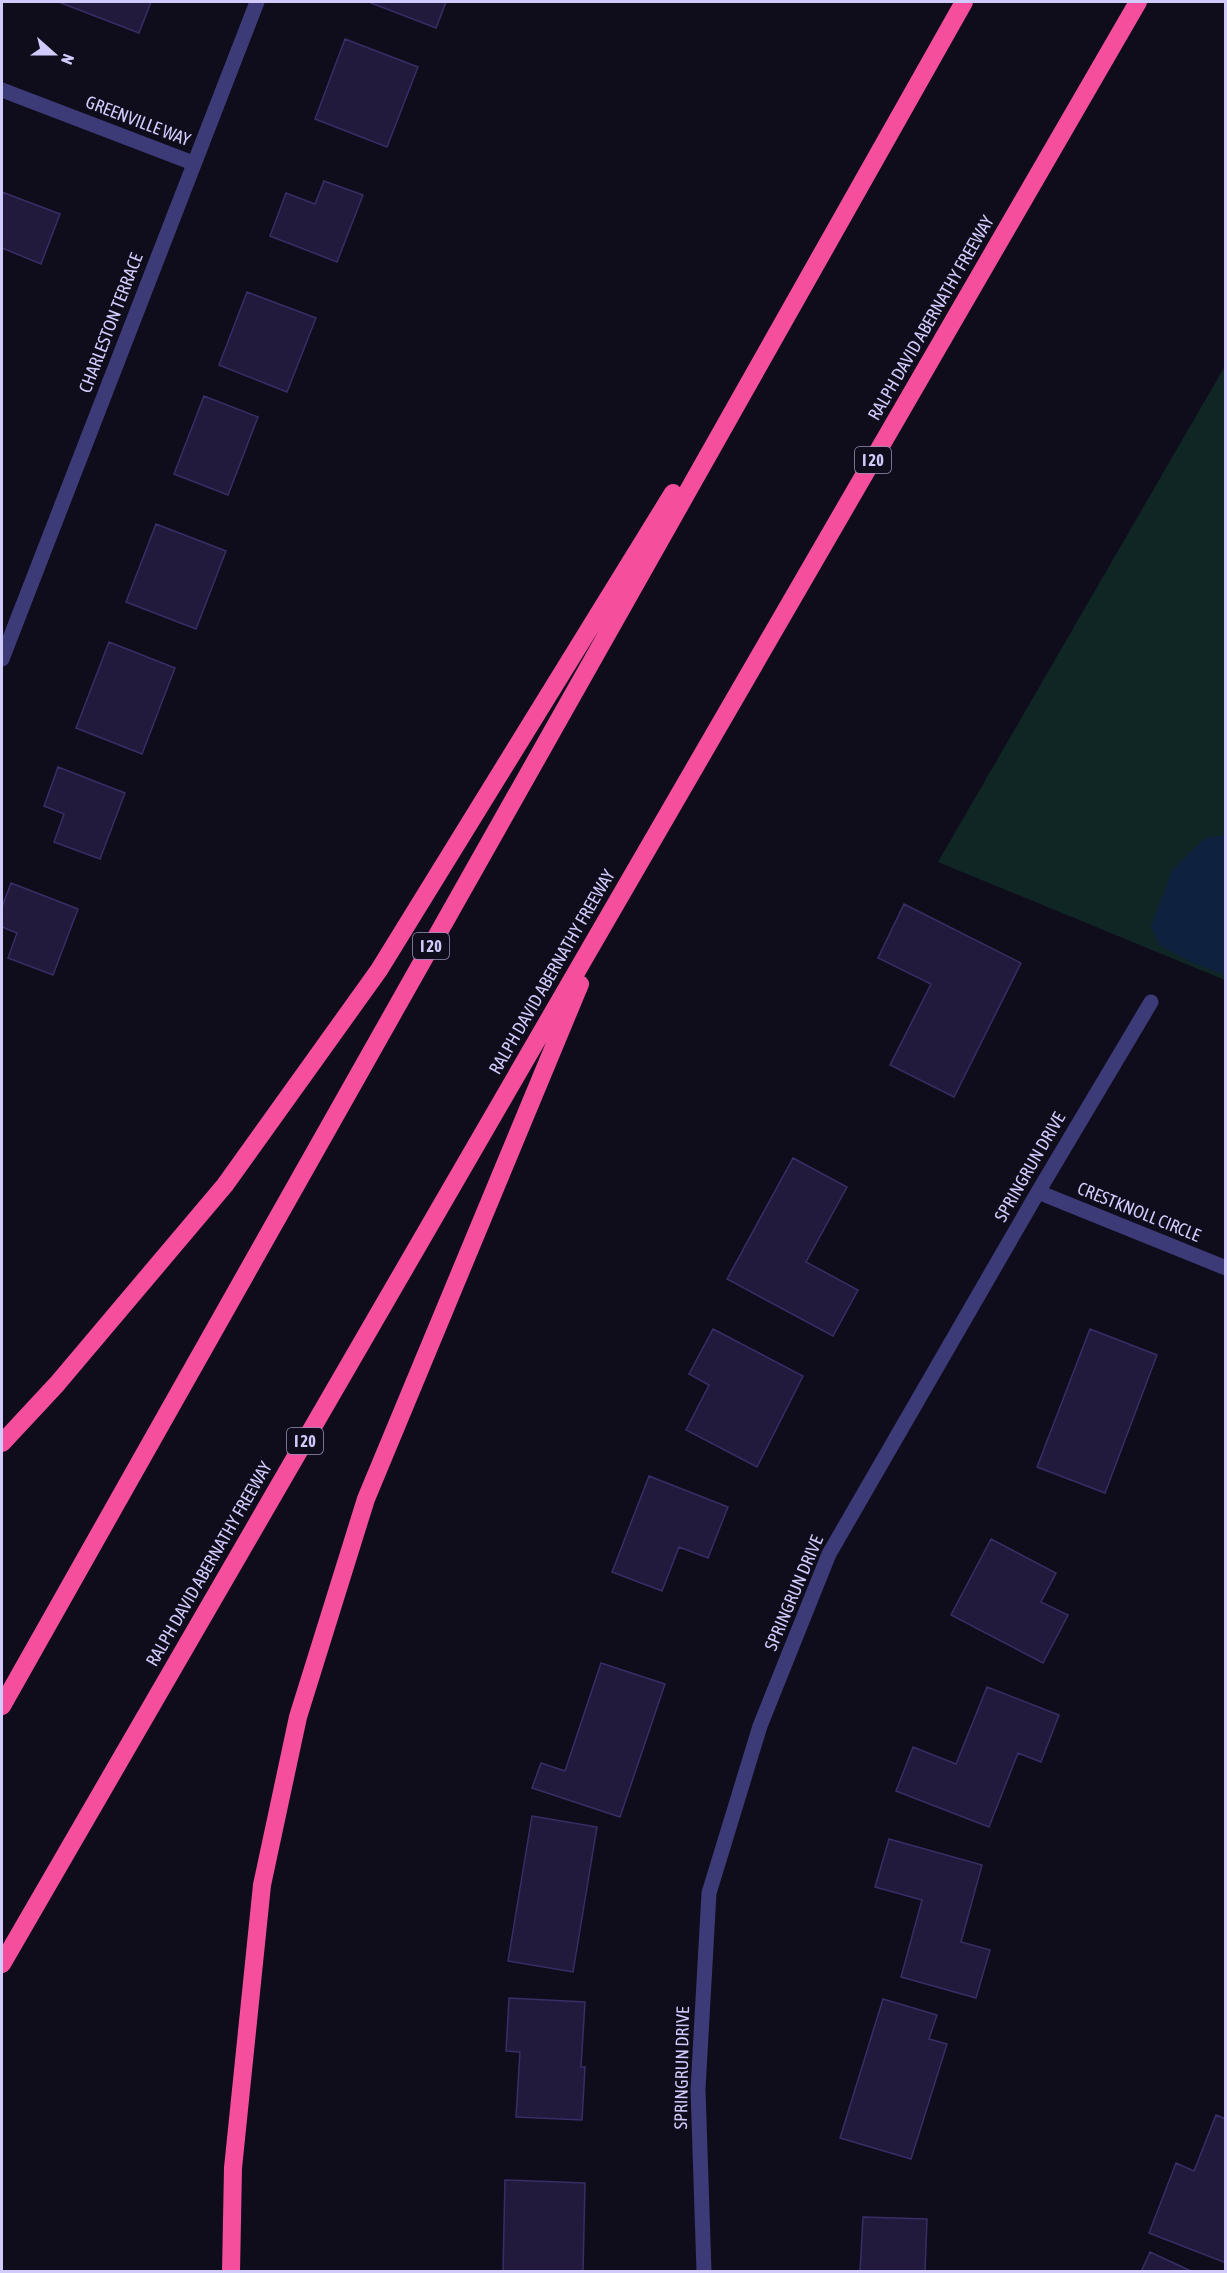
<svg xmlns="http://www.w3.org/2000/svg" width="1227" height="2273" font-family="'Asap Condensed',sans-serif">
<rect width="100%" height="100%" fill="#0f0d1c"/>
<path fill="#102625" d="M1225,366V980L938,862Z"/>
<path fill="#0e213e" d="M1225,835H1226L1225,975L1191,962L1159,945L1151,926L1173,869L1205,838Z"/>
<path fill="#211a3c" stroke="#392d66" stroke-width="1.5" d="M61,2H151L139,33L61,3Z
M372,2H446L436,28L371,3Z
M345,39L418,67L387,147L315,119Z
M324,181L363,195L337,262L270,236L286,193L315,204Z
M2,192L60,214L41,264L2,248Z
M247,292L316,318L287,392L219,365Z
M204,396L258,417L228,495L174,474Z
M156,524L226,551L196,629L126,602Z
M109,642L175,668L142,754L76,728Z
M58,767L125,793L100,859L54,842L64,814L44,806Z
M11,883L78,909L53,975L8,958L17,933L2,927V907Z
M904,904L1021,963L954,1097L890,1065L931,984L878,958Z
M793,1158L847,1187L806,1262L858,1290L833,1336L727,1279Z
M713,1329L803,1376L757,1467L686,1430L709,1385L689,1374Z
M1090,1329L1157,1355L1105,1493L1037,1467Z
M649,1476L728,1507L708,1558L679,1547L662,1591L612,1572Z
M991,1539L1056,1573L1041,1602L1068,1615L1043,1663L951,1615Z
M601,1663L665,1684L620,1817L532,1788L541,1763L565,1771Z
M987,1687L1059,1715L1041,1762L1018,1753L989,1827L896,1791L913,1747L956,1764Z
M532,1816L597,1827L573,1972L508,1961Z
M889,1839L982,1865L961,1942L990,1950L976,1998L901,1977L922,1900L875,1887Z
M509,1998L585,2002L581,2067H585L582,2120L516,2117L520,2052L506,2051Z
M883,1999L937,2015L929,2039L947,2044L911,2159L840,2138Z
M1216,2115L1226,2119V2263L1149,2233L1176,2163L1194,2171Z
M505,2180L585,2183L583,2272H503Z
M863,2217L927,2219L925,2272H860Z
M1150,2252L1193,2272H1141Z"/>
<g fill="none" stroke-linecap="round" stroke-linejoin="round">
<path stroke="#3d3a78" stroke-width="15" d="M2,90L193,163
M2,659L257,2
M1038,1192L1226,1268
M704,2272L698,2089L709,1893L760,1726L829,1554L1038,1192L1151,1002"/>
<path stroke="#f44e9c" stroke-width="18" d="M2,1443L57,1384L225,1185L379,970L673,493
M2,1706L964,2
M2,1964L1138,2
M231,2272L233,2168L262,1885L298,1717L366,1499L580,984"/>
</g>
<g text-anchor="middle" stroke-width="5" stroke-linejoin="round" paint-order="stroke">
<g fill="#0f0d1c" stroke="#9792b9" stroke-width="1.5">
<rect x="855" y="447" width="36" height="26" rx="4.5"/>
<rect x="413" y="933" width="36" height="26" rx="4.5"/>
<rect x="287" y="1428" width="36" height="26" rx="4.5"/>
</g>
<g font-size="16" font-weight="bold" fill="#d1cbfc">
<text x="873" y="466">I 20</text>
<text x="431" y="952">I 20</text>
<text x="305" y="1447">I 20</text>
</g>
<g font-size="18" fill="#d1cbfc" stroke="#0f0d1c">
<text transform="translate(138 121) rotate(21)" y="6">GREENVILLE WAY</text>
<text transform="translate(931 318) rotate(-60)" y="6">RALPH DAVID ABERNATHY FREEWAY</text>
<text transform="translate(111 323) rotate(-69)" y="6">CHARLESTON TERRACE</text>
<text transform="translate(552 972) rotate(-60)" y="6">RALPH DAVID ABERNATHY FREEWAY</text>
<text transform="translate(1030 1167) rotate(-60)" y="6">SPRINGRUN DRIVE</text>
<text transform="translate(1139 1212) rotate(22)" y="6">CRESTKNOLL CIRCLE</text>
<text transform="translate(209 1564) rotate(-60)" y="6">RALPH DAVID ABERNATHY FREEWAY</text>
<text transform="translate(794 1593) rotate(-67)" y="6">SPRINGRUN DRIVE</text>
<text transform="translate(682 2068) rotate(-89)" y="6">SPRINGRUN DRIVE</text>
</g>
</g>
<rect width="1227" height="2273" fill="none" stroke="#d1cbfc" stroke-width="6"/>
<g transform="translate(54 54) rotate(111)" stroke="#0f0d1c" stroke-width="4.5" paint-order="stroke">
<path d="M0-4.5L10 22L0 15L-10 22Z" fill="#d1cbfc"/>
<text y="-9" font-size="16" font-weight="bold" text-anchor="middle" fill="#d1cbfc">N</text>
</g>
</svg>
